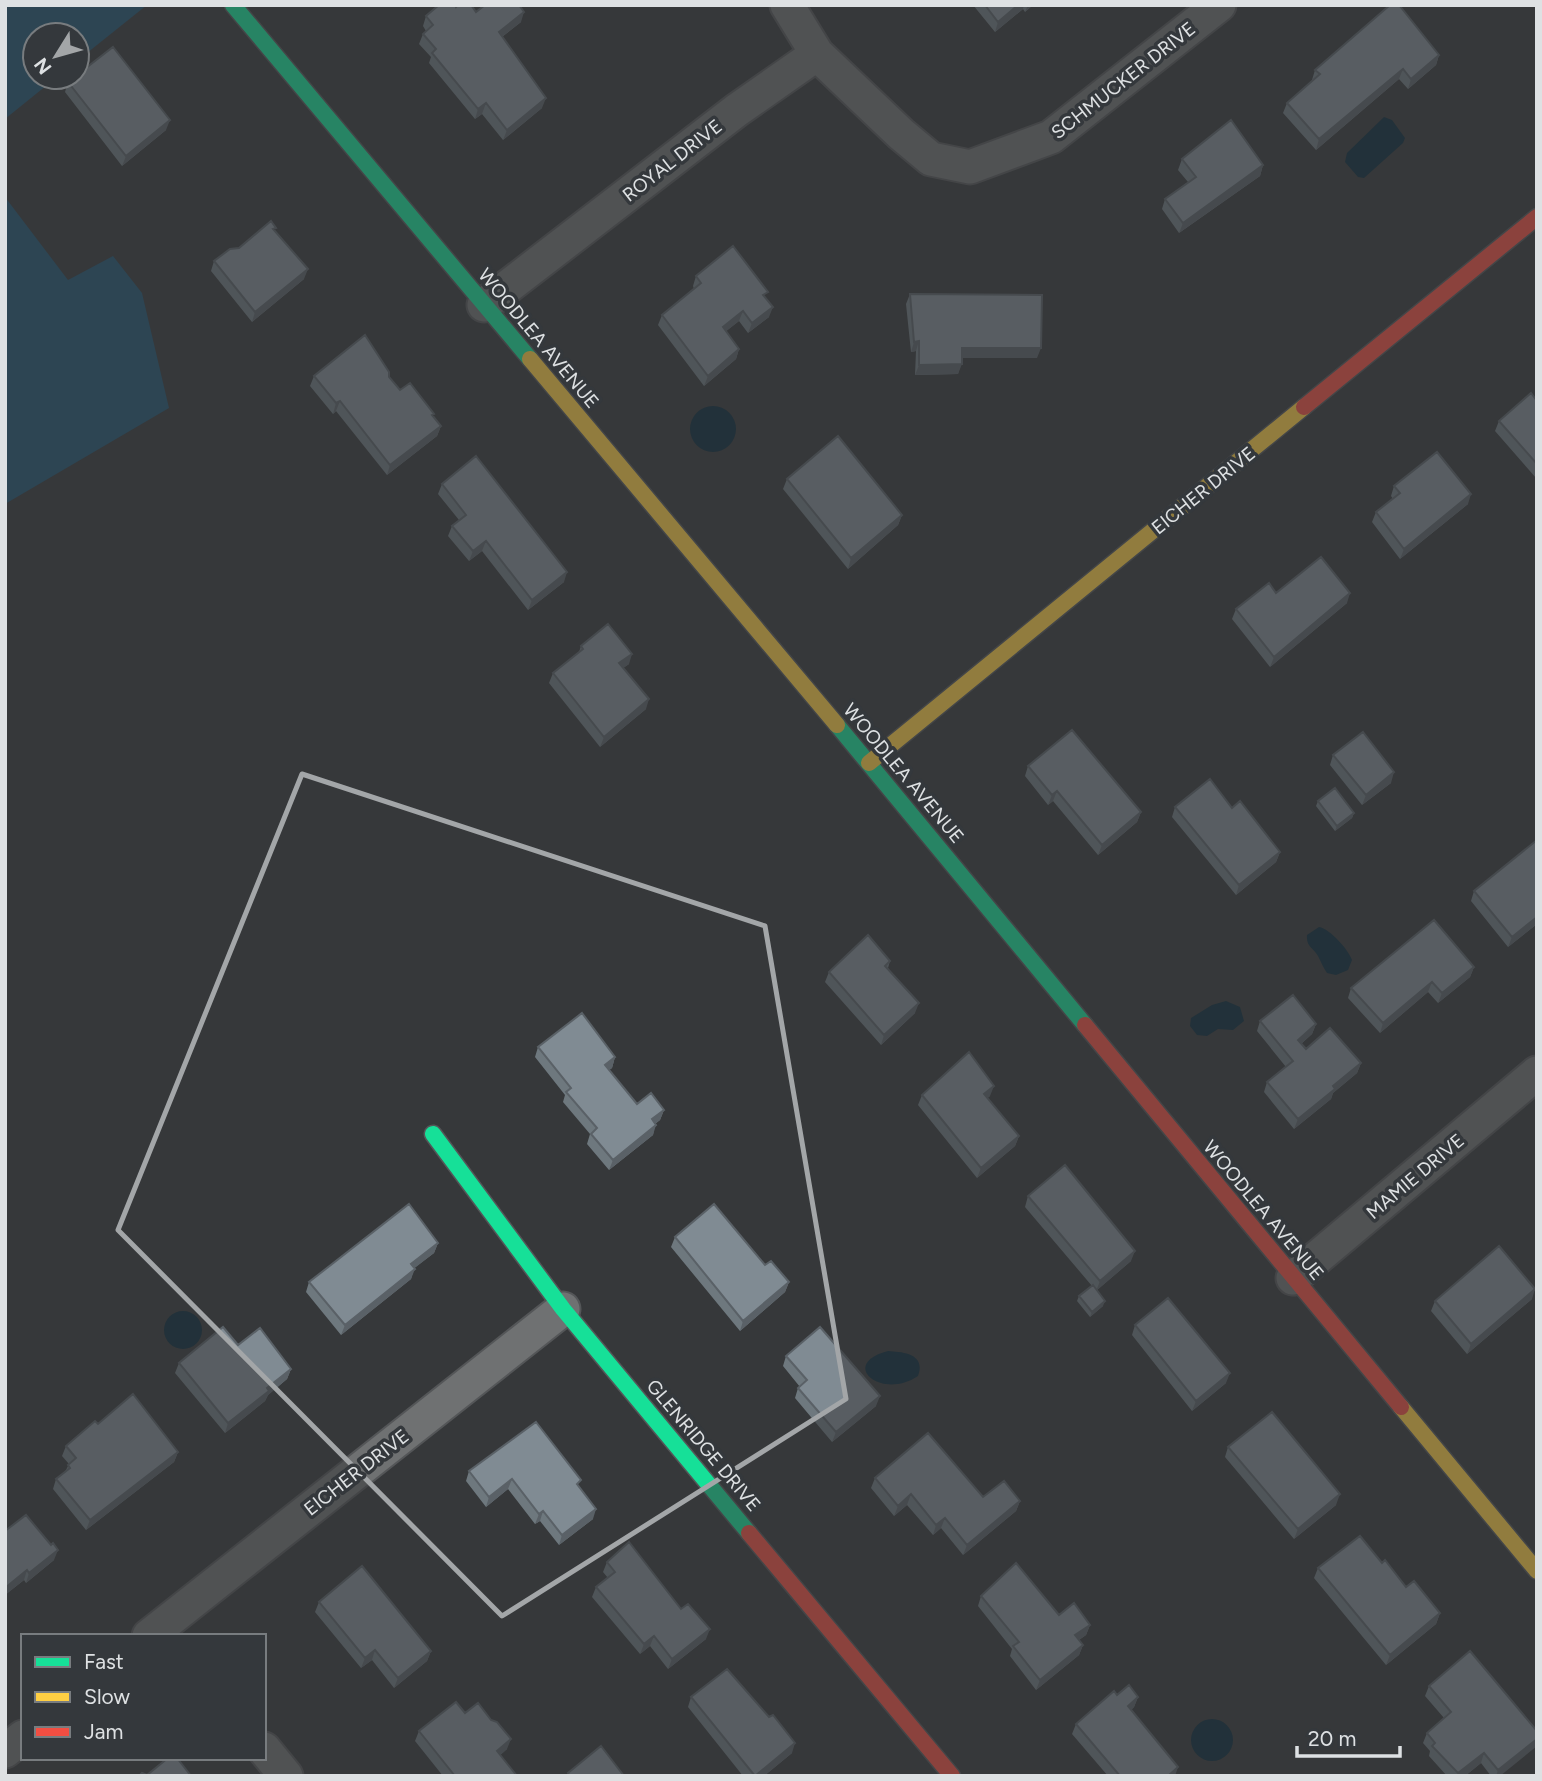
<svg xmlns="http://www.w3.org/2000/svg" width="1542" height="1781" font-family="Figtree,sans-serif">
<rect width="100%" height="100%" fill="#36383a"/>
<path fill="#225471" d="M5,5H147L77,61V35H35V77H57L5,119Z
M5,197L68,280L113,256L142,293L169,408L5,504Z"/>
<path fill="#0a293a" d="M1384,117L1392,120L1405,138L1403,143L1364,178L1358,177L1345,162L1347,153Z
M690 429a23 23 0 1 1 46 0a23 23 0 1 1-46 0Z
M1319,927C1330,929 1348,949 1352,960L1348,970L1336,975L1327,973C1323,967 1321,962 1318,956C1313,947 1306,947 1307,935Z
M1226,1001L1240,1007L1244,1021L1233,1030L1218,1029L1207,1036L1197,1035L1190,1026L1191,1018L1212,1005Z
M164 1330a19 19 0 1 1 38 0a19 19 0 1 1-38 0Z
M888,1351C904,1352 926,1354 918,1376C881,1401 838,1364 888,1351Z
M1191 1740a21 21 0 1 1 42 0a21 21 0 1 1-42 0Z"/>
<g fill="none" stroke-linecap="round" stroke-linejoin="round">
<g stroke="#545658" stroke-width="37">
<path id="street" d="M787,5L817,54L901,134L931,159L970,167L1051,137L1219,5
M484,305L737,110L817,54
M1293,1278L1537,1073
M149,1636L563,1309
M264,1749L286,1776
M5,1751L23,1737"/>
</g>
<g stroke="#545658" stroke-width="19">
<path id="fast" d="M233,5L530,359
M837,725L1085,1025
M433,1134L563,1309L749,1533"/>
</g>
<g stroke="#545658" stroke-width="19">
<path id="slow" d="M530,359L837,725
M869,763L1304,407
M1401,1407L1537,1571"/>
</g>
<g stroke="#545658" stroke-width="19">
<path id="jam" d="M1304,407L1537,217
M1085,1025L1401,1407
M749,1533L952,1776"/>
</g>
<use href="#street" stroke="#6f7172" stroke-width="33"/>
<use href="#fast" stroke="#16e098" stroke-width="16"/>
<use href="#slow" stroke="#ffcf43" stroke-width="16"/>
<use href="#jam" stroke="#f24e42" stroke-width="16"/>
</g>
<path fill="#6e787e" d="M973,5H1033L1025,12L1023,9L995,32Z
M456,7L521,22L502,37L542,108L503,140L482,114L475,119L429,63L431,57L419,44L423,34L426,31L423,26L426,16Z
M1439,55L1436,65L1408,89L1399,79L1316,150L1283,113L1287,103L1312,81V80L1315,70Z
M68,82L166,130L122,166L65,92Z
M1182,159L1263,165L1260,176L1179,233L1162,209L1165,199L1188,182L1178,170Z
M275,231L304,279L252,322L211,271L214,261Z
M696,276L766,298L769,317L748,333L739,321L726,331L739,349L736,359L704,386L658,325L662,315L694,289L693,286Z
M910,294L1037,358H962L958,374L915,375L916,351L911,352L906,304Z
M314,376L389,377L400,390L433,417L441,426L437,436L387,475L336,411L333,414L310,386Z
M1537,401V477L1536,478L1495,431L1499,421Z
M787,479L902,515L898,525L848,569L783,489Z
M442,484L564,582L528,610L482,551L469,561L448,536L452,526L459,520L438,494Z
M1394,486L1468,504L1400,559L1372,522L1376,512L1393,499L1391,496Z
M1276,593L1347,603L1270,667L1232,619L1236,609Z
M581,646L629,664L623,668L646,709L600,747L549,683L553,673L579,652Z
M1333,755L1391,783L1362,805L1330,765Z
M1028,766L1141,812L1137,822L1098,855L1053,801L1048,805L1025,776Z
M1318,801L1354,813L1352,818L1335,831L1316,806Z
M1175,807L1232,808L1280,852L1276,862L1236,895L1172,817Z
M1537,840V924L1508,947L1471,901L1474,891Z
M890,961L888,968L915,1013L881,1045L825,982L829,972Z
M1474,967L1470,977L1438,1003L1428,992L1380,1033L1348,998L1351,988Z
M1260,1021L1316,1024L1312,1034L1301,1044L1306,1049L1361,1063L1357,1073L1333,1093L1331,1099L1294,1129L1264,1092L1267,1082L1286,1067L1257,1031Z
M538,1047L615,1057L612,1068L609,1070L637,1104L664,1110L660,1120L655,1124L653,1135L609,1170L587,1144L590,1134L563,1102L565,1095L535,1057Z
M922,1095L990,1096L987,1098L1019,1136L1015,1146L977,1178L918,1105Z
M1028,1196L1131,1261L1097,1290L1103,1306L1090,1317L1077,1301L1079,1296L1092,1286L1025,1207Z
M675,1237L765,1265L789,1282L785,1292L740,1331L671,1247Z
M438,1243L434,1253L414,1268L411,1279L341,1335L306,1292L309,1282Z
M1532,1299L1467,1354L1431,1311L1435,1301Z
M1135,1325L1226,1383L1192,1411L1132,1335Z
M238,1345L291,1369L287,1379L268,1395L265,1401L225,1433L175,1373L179,1363Z
M786,1356L876,1406L832,1442L795,1398L798,1388L800,1387L783,1366Z
M98,1424L178,1452L174,1462L86,1530L53,1489L56,1479L65,1472L69,1464L62,1456L66,1446Z
M1228,1447L1336,1505L1294,1539L1225,1457Z
M469,1471L579,1487L593,1519L559,1545L540,1521L535,1524L508,1489L486,1507L466,1481Z
M875,1478L983,1497L1020,1501L1016,1511L963,1555L941,1528L933,1535L907,1505L894,1516L871,1488Z
M5,1531L54,1560L26,1583L24,1580L5,1595Z
M607,1562L681,1609L706,1639L668,1669L650,1646L640,1654L592,1597L596,1587L608,1578L603,1572Z
M1382,1563L1406,1587L1440,1613L1436,1624L1386,1665L1314,1578L1318,1568Z
M981,1596L1059,1615L1090,1625L1086,1635L1079,1640L1083,1645L1079,1655L1036,1690L1010,1656L1012,1649L978,1606Z
M319,1602L431,1651L427,1661L394,1688L372,1660L361,1668L315,1612Z
M1470,1651L1500,1776H1491L1481,1763L1465,1776H1447L1429,1756L1430,1751L1423,1743L1427,1733L1444,1718L1425,1696L1429,1686Z
M691,1697L769,1717L792,1753L764,1776H743L688,1707Z
M1138,1697L1134,1707L1131,1710L1175,1776H1108L1072,1734L1076,1724Z
M465,1713L507,1749L500,1755L517,1776H443L415,1741L419,1731Z"/>
<path fill="#5a6167" d="M1018,5H1024L1023,9L995,32L998,22Z
M1028,5H1033L1025,12Z
M524,12L521,22L495,42L499,32Z
M1439,55L1436,65L1408,89L1411,79Z
M1403,69L1399,79L1316,150L1319,139Z
M546,98L542,108L503,140L507,130Z
M486,103L482,114L475,119L478,109Z
M170,120L166,130L122,166L126,156Z
M1263,165L1260,176L1179,233L1183,223Z
M308,269L304,279L252,322L255,312Z
M773,307L769,317L748,333L752,323Z
M743,311L739,321L719,337L723,327Z
M919,341L916,351L911,352L914,342Z
M962,348H1041L1037,358H958Z
M739,349L736,359L704,386L708,376Z
M962,364L958,374L915,375L919,365Z
M340,401L336,411L333,414L336,403Z
M441,426L437,436L387,475L390,465Z
M1471,494L1468,504L1400,559L1404,549Z
M902,515L898,525L848,569L851,558Z
M486,541L482,551L469,561L473,551Z
M567,572L564,582L528,610L532,600Z
M1350,593L1347,603L1270,667L1274,657Z
M632,654L629,664L616,673L619,663Z
M649,699L646,709L600,747L604,737Z
M1394,772L1391,783L1362,805L1366,795Z
M1057,791L1053,801L1048,805L1052,795Z
M1141,812L1137,822L1098,855L1102,845Z
M1354,813L1352,818L1335,831L1337,826Z
M1280,852L1276,862L1236,895L1239,885Z
M1537,917V924L1508,947L1512,937Z
M1474,967L1470,977L1438,1003L1442,993Z
M1432,982L1428,992L1380,1033L1383,1023Z
M919,1003L915,1013L881,1045L884,1035Z
M1316,1024L1312,1034L1294,1050L1298,1040Z
M615,1057L612,1068L602,1075L605,1065Z
M1361,1063L1357,1073L1333,1093L1331,1099L1294,1129L1298,1119L1333,1086Z
M994,1086L990,1096L980,1105L984,1094Z
M664,1110L660,1120L648,1129L652,1119Z
M656,1125L653,1135L609,1170L613,1160Z
M1019,1136L1015,1146L977,1178L981,1168Z
M438,1243L434,1253L407,1274L411,1264Z
M1135,1251L1131,1261L1096,1291L1100,1281Z
M415,1269L411,1279L341,1335L345,1325Z
M789,1282L785,1292L740,1331L743,1321Z
M1535,1289L1532,1299L1467,1354L1471,1344Z
M1105,1301L1103,1306L1090,1317L1092,1312Z
M291,1369L287,1379L268,1395L265,1401L225,1433L228,1423L267,1388Z
M1230,1373L1226,1383L1192,1411L1196,1401Z
M880,1396L876,1406L832,1442L836,1432Z
M178,1452L174,1462L86,1530L90,1520Z
M512,1479L508,1489L486,1507L489,1497Z
M911,1494L907,1505L894,1516L898,1506Z
M1340,1494L1336,1505L1294,1539L1298,1529Z
M1020,1501L1016,1511L963,1555L967,1545Z
M596,1509L593,1519L559,1545L562,1535Z
M543,1511L540,1521L535,1524L539,1514Z
M945,1518L941,1528L933,1535L936,1525Z
M58,1550L54,1560L26,1583L29,1573Z
M27,1570L24,1580L5,1595V1588Z
M1440,1613L1436,1624L1386,1665L1390,1655Z
M1090,1625L1086,1635L1072,1645L1075,1635Z
M710,1629L706,1639L668,1669L672,1659Z
M654,1636L650,1646L640,1654L644,1644Z
M1083,1645L1079,1655L1036,1690L1040,1680Z
M375,1650L372,1660L361,1668L365,1658Z
M431,1651L427,1661L394,1688L398,1678Z
M1138,1697L1134,1707L1124,1716L1128,1706Z
M511,1739L507,1749L494,1761L497,1751Z
M1537,1739V1746L1500,1776H1496L1498,1770Z
M795,1743L792,1753L764,1776H755Z
M1484,1753L1481,1763L1465,1776H1457L1458,1773Z
M1178,1767L1175,1776H1168Z"/>
<path fill="#808b93" stroke="#5a6167" stroke-width="2" d="M439,5H455L456,7L458,5H471L476,12L485,5H519L524,12L499,32L546,98L507,130L486,103L478,109L432,53L436,49L423,34L433,25L426,16Z
M985,5H1018L998,22Z
M1390,5H1399L1439,55L1411,79L1403,69L1319,139L1287,103L1320,74L1315,70Z
M113,47L170,120L126,156L68,82L75,77H77V75Z
M1231,120L1263,165L1183,223L1165,199L1196,177L1182,159Z
M271,221L276,228L273,229L308,269L255,312L214,261L230,249L239,248Z
M733,246L768,292L763,295L773,307L752,323L743,311L723,327L739,349L708,376L662,315L701,283L696,276Z
M910,294L1042,295L1041,348H962V364L919,365V341L914,342Z
M365,335L389,372V377L400,390L410,383L434,414L432,415L441,426L390,465L340,401L336,403L314,376Z
M1531,393L1537,401V464L1499,421Z
M838,436L902,515L851,558L787,479Z
M1437,452L1471,494L1404,549L1376,512L1400,493L1394,486Z
M476,456L567,572L532,600L486,541L473,551L452,526L466,515L442,484Z
M1321,557L1350,593L1274,657L1236,609L1269,583L1276,593Z
M608,624L632,654L619,663L649,699L604,737L553,673L583,649L581,646Z
M1072,730L1141,812L1102,845L1057,791L1052,795L1028,766Z
M1363,732L1394,772L1366,795L1333,755Z
M1210,779L1232,808L1240,801L1280,852L1239,885L1175,807Z
M1335,788L1354,813L1337,826L1318,801Z
M1537,840V917L1512,937L1474,891Z
M1434,920L1474,967L1442,993L1432,982L1383,1023L1351,988Z
M868,935L890,961L885,966L919,1003L884,1035L829,972Z
M1293,995L1316,1024L1298,1040L1306,1049L1330,1028L1361,1063L1333,1086L1335,1089L1298,1119L1267,1082L1293,1061L1260,1021Z
M582,1013L615,1057L605,1065L637,1104L651,1093L664,1110L652,1119L656,1125L613,1160L591,1134L597,1128L566,1092L571,1088L538,1047Z
M969,1052L994,1086L984,1094L1019,1136L981,1168L922,1095Z
M1065,1165L1135,1251L1100,1281L1028,1196Z
M409,1204L438,1243L411,1264L415,1269L345,1325L309,1282Z
M714,1204L765,1265L771,1261L789,1282L743,1321L675,1237Z
M1499,1246L1535,1289L1471,1344L1435,1301Z
M1093,1285L1105,1301L1092,1312L1079,1296Z
M1168,1298L1230,1373L1196,1401L1135,1325Z
M223,1327L238,1345L260,1328L291,1369L267,1388L269,1391L228,1423L179,1363Z
M820,1327L880,1396L836,1432L798,1388L807,1380L786,1356Z
M133,1394L178,1452L90,1520L56,1479L70,1468L68,1465L76,1458L66,1446L95,1421L98,1424Z
M1272,1412L1340,1494L1298,1529L1228,1447Z
M536,1422L581,1480L577,1484L596,1509L562,1535L543,1511L539,1514L512,1479L489,1497L469,1471Z
M928,1433L983,1497L1004,1481L1020,1501L967,1545L945,1518L936,1525L911,1494L898,1506L875,1478Z
M26,1515L51,1545L53,1543L58,1550L29,1573L27,1570L5,1588V1531Z
M1360,1536L1382,1563L1385,1560L1406,1587L1414,1581L1440,1613L1390,1655L1318,1568Z
M629,1542L681,1609L688,1604L710,1629L672,1659L654,1636L644,1644L596,1587L615,1572L607,1562Z
M1016,1563L1059,1615L1074,1603L1090,1625L1075,1635L1083,1645L1040,1680L1013,1646L1019,1642L981,1596Z
M362,1566L431,1651L398,1678L375,1650L365,1658L319,1602Z
M1470,1651L1537,1731V1739L1498,1770L1484,1753L1458,1773L1432,1746L1435,1743L1427,1733L1451,1712L1429,1686Z
M727,1669L769,1717L773,1715L795,1743L755,1776L691,1697Z
M1129,1685L1138,1697L1128,1706L1178,1767L1168,1776H1120L1076,1724L1114,1691L1117,1695Z
M456,1702L465,1713L478,1703L491,1720L497,1722L511,1739L497,1751L517,1776H455L419,1731Z
M601,1746L624,1776H570L568,1773Z
M168,1758H177L191,1776H139L142,1773L147,1775Z"/>
<path d="M0 0H1542V1781H0ZM302,774L765,926L846,1399L502,1616L118,1230Z" fill="#36383a" fill-opacity=".55" fill-rule="evenodd"/>
<path fill="none" stroke="#a3a6a8" stroke-width="5" stroke-linejoin="round" d="M302,774L765,926L846,1399L502,1616L118,1230Z"/>
<g text-anchor="middle" stroke-width="7" stroke-linejoin="round" paint-order="stroke">
<g font-size="19" fill="#dee1e3" stroke="#34383c">
<text transform="translate(1123 80) rotate(-38)" y="7">SCHMUCKER DRIVE</text>
<text transform="translate(672 160) rotate(-38)" y="7">ROYAL DRIVE</text>
<text transform="translate(539 338) rotate(50)" y="7">WOODLEA AVENUE</text>
<text transform="translate(1203 490) rotate(-39)" y="7">EICHER DRIVE</text>
<text transform="translate(904 773) rotate(50)" y="7">WOODLEA AVENUE</text>
<text transform="translate(1415 1176) rotate(-40)" y="7">MAMIE DRIVE</text>
<text transform="translate(1264 1210) rotate(50)" y="7">WOODLEA AVENUE</text>
<text transform="translate(704 1445) rotate(50)" y="7">GLENRIDGE DRIVE</text>
<text transform="translate(356 1472) rotate(-38)" y="7">EICHER DRIVE</text>
</g>
</g>
<rect width="1542" height="1781" fill="none" stroke="#dee1e3" stroke-width="14"/>
<rect x="21" y="1634" width="245" height="126" fill="#34383c" stroke="#787c7f" stroke-width="2"/>
<rect x="35" y="1657" width="35" height="10" fill="#16e098" stroke="#787c7f" stroke-width="2"/>
<text x="84" y="1669" font-size="21" fill="#dee1e3">Fast</text>
<rect x="35" y="1692" width="35" height="10" fill="#ffcf43" stroke="#787c7f" stroke-width="2"/>
<text x="84" y="1704" font-size="21" fill="#dee1e3">Slow</text>
<rect x="35" y="1727" width="35" height="10" fill="#f24e42" stroke="#787c7f" stroke-width="2"/>
<text x="84" y="1739" font-size="21" fill="#dee1e3">Jam</text>
<g transform="translate(56 56) rotate(233)"><circle r="33" fill="#34383c" stroke="#787c7f" stroke-width="2"/>
<path d="M0-5L12 26L0 18L-12 26Z" fill="#a3a6a8"/>
<text y="-10" font-size="19" font-weight="bold" text-anchor="middle" fill="#dee1e3">N</text>
</g>
<path d="M1297 1746v10h103v-10" fill="none" stroke="#dee1e3" stroke-width="3.5"/>
<text x="1308" y="1746" font-size="21" fill="#dee1e3" stroke="#34383c" stroke-width="5" paint-order="stroke">20 m</text>
</svg>
